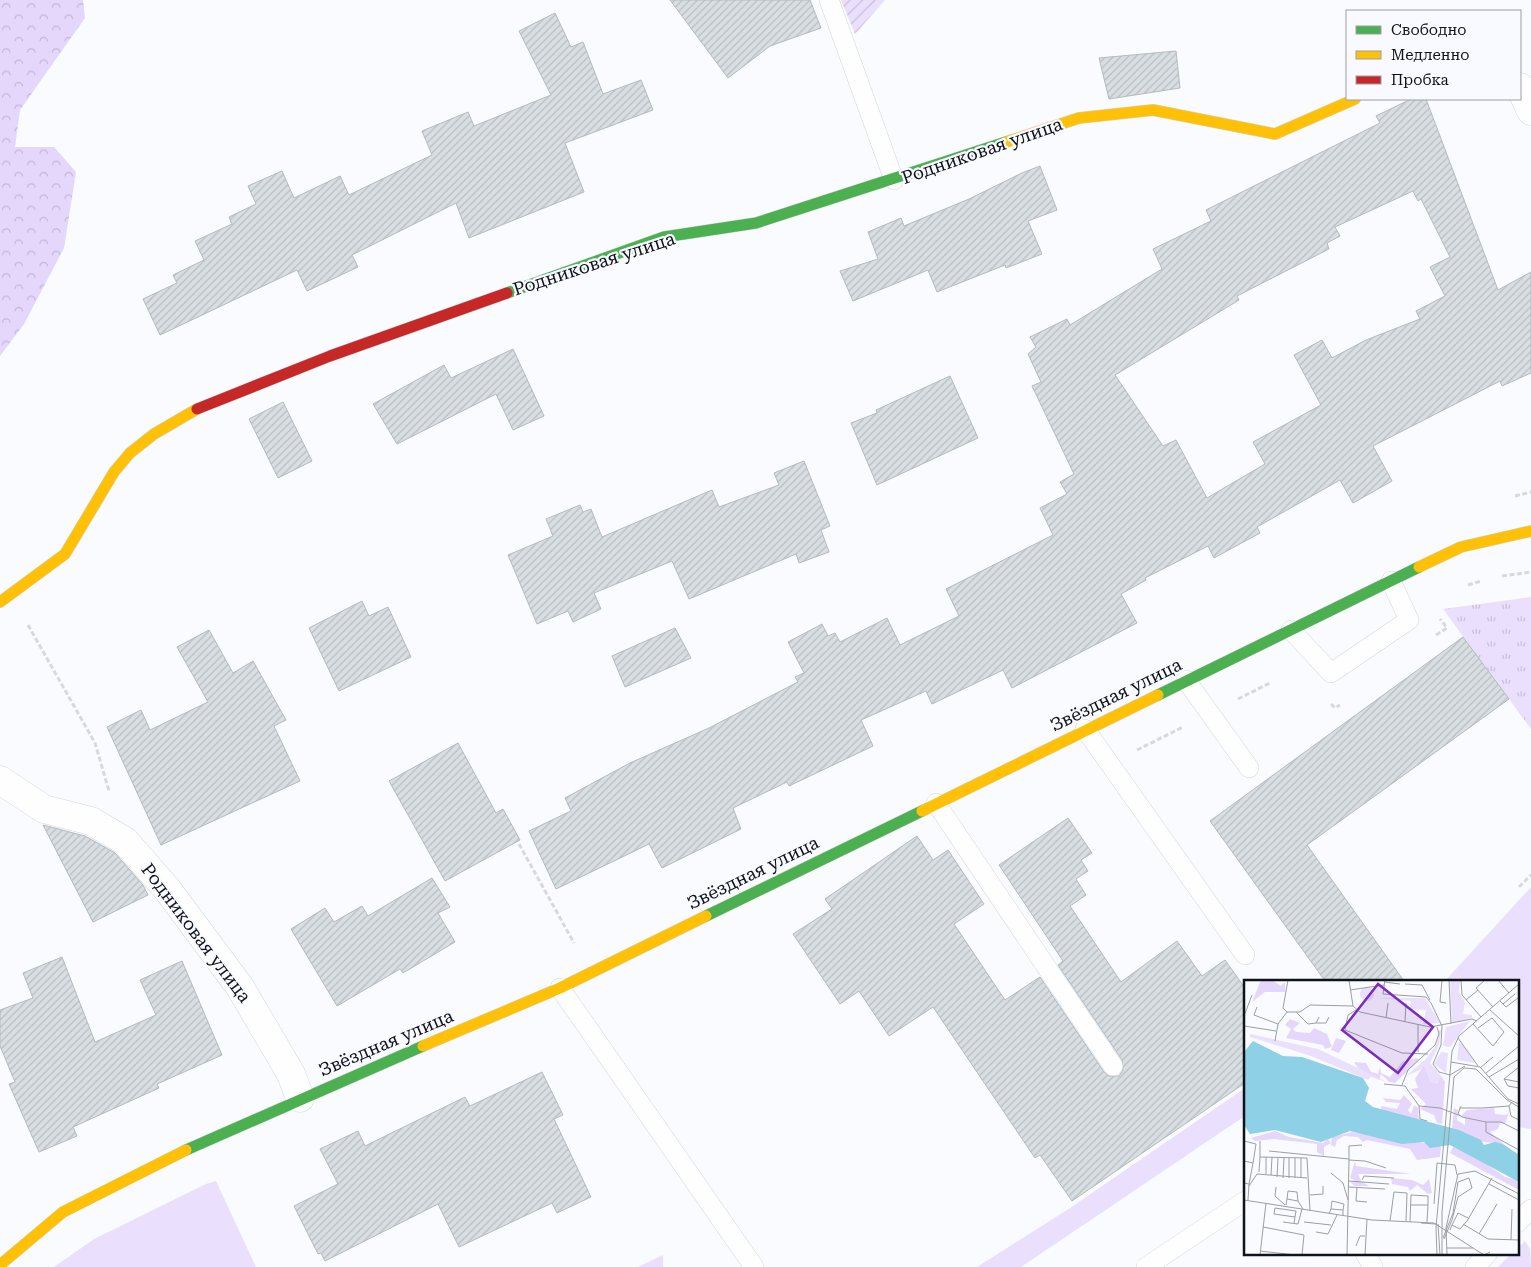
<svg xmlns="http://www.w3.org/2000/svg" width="1531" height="1267" font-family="'Roboto Serif',serif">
<defs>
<pattern id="forest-crowns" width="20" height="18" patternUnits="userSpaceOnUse" patternTransform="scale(1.25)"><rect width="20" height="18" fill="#e5d6fc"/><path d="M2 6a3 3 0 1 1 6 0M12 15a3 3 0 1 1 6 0" fill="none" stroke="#c3b7d7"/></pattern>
<pattern id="park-tufts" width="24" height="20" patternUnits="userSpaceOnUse" patternTransform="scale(1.25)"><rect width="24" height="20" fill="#eae0fd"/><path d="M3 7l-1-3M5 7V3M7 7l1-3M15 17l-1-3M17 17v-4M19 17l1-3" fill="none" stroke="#c8bfd8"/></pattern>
<pattern id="garden-furrows" width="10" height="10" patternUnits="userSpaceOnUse" patternTransform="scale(1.25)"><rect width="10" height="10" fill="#eae0fd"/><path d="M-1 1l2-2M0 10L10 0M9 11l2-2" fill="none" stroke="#c8bfd8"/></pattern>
<pattern id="building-hatch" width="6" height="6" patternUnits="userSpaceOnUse" patternTransform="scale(1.25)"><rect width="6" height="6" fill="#d9dee3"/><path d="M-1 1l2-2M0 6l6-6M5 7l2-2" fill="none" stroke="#b9bec2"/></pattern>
</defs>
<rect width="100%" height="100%" fill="#f9fbfe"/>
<path fill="#eae0fd" d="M1531,887V1129L1517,1127V981H1445Z
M1245,1088V1116L1021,1267H977L1070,1208Z
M216,1181L256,1267H54L94,1239L206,1184Z
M1525,1241L1530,1249L1531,1267H1498L1512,1253H1517V1249Z
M663,1255V1267H638Z"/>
<path fill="url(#forest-crowns)" d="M0,0H83L85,18L20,110L15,147H54L76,172L64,248L24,324L0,356Z"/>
<path fill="url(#park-tufts)" d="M1531,597V729L1443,609Z"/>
<path fill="url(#garden-furrows)" d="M841,0H885L855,34Z"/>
<path fill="url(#building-hatch)" stroke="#b5babe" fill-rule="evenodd" d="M670,0H810L821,28L770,46L728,78Z
M555,13L571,47L583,42L603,94L641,80L653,110L565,143L584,192L469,238L456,203L352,255L358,267L307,291L297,270L160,335L143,299L177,283L173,275L204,260L195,241L232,224L229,217L256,204L248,186L282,171L294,198L340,176L349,195L432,155L422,131L468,112L474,126L551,95L519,31Z
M1176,51L1180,88L1109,99L1099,58Z
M1411,99H1426L1498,290L1531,272V373L1502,386L1500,381L1373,446L1392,481L1353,503L1340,480L1257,527L1260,533L1214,558L1208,546L1145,578L1146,580L1121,594L1137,623L1012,688L1003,670L932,704L926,691L861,720L873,746L789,786L787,782L733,808L741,829L662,868L649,844L556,889L529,831L571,811L565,798L630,763L709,728L798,682L795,677L804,673L788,642L822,624L828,636L835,633L840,642L887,618L900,645L959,616L946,589L1053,535L1040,508L1067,494L1060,482L1074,474L1032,386L1041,382L1028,354L1036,347L1030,337L1067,319L1070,325L1162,269L1153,249L1211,221L1206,210L1380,123L1376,116ZM1413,191L1418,201L1421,199L1450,257L1430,267L1445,296L1416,311L1420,319L1366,340L1332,358L1322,340L1294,355L1321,405L1253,442L1265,464L1207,498L1176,440L1163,446L1115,375L1239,300L1237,296L1329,249L1327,243L1340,236L1335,227Z
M1040,166L1057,210L1028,221L1042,254L1006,268L1005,265L937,292L928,270L853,301L840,271L878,259L868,232L901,218L904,226L969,199L1022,173Z
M513,349L544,416L513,430L496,394L397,444L373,404L444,365L451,378Z
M950,376L978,438L877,485L851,423L877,413L876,410Z
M283,402L312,461L278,478L249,419Z
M804,461L830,526L821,530L829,552L799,563L796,554L689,599L672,561L594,593L601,609L573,622L568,611L537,624L508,555L553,536L546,519L580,505L583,512L591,509L602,537L712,490L719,507L779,485L774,473Z
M362,601L369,616L388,607L411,657L339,691L309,628Z
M675,628L691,658L625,687L612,656Z
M209,630L233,673L253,661L286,720L274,726L300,781L161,845L107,727L141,710L150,730L208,702L177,647Z
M1463,637L1509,699L1307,845L1404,981H1325L1210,821Z
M458,743L496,813L503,809L520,840L445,881L389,781Z
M1068,818L1092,853L1081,860L1088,871L1076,879L1086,895L1070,906L1121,982L1177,941L1202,976L1225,960L1245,988V1083L1072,1201L1040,1155L1035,1158L933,1007L889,1036L859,991L840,1004L793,934L832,909L825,899L917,836L933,860L948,850L984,904L954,924L1005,1000L1040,977L1104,1072L1109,1076H1119L1123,1070L1122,1060L1058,965L1063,961L999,865Z
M43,825L85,836L115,853L143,885L148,895L93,922Z
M432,878L450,907L438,913L455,942L403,973L400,969L337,1006L291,929L325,908L334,922L362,906L368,916Z
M62,957L95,1042L156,1015L140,980L182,961L222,1055L157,1084L159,1088L73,1127L77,1136L39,1152L9,1084L15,1082L0,1046V1010L33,998L23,973Z
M542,1072L563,1115L554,1119L591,1197L557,1213L552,1203L459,1247L438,1204L325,1261L321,1253L318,1254L294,1206L338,1184L320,1149L358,1131L365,1146L465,1097L470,1106Z"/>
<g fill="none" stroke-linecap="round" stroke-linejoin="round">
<g stroke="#d3d7dd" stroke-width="20">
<path id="lane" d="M829,0L894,180
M1291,630L1331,673L1409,620L1391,581
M1186,680L1249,768
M1085,729L1245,955
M936,803L1113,1066
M560,988L754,1267
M1517,1223L1531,1209
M1365,1253L1373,1267
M1146,1267L1245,1201
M1475,1267L1488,1253"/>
</g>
<g stroke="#d3d7dd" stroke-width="29">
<path id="street" d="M1520,87L1531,111
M0,780L44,809L91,821L125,841L167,889L240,987L291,1074L300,1098"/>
</g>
<g stroke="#d3d7dd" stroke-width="12">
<path id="fast" d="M507,293L664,237L756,223L1006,142
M1158,695L1419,567
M706,916L922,811
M186,1150L423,1046"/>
</g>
<g stroke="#d3d7dd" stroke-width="12">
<path id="slow" d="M1006,142L1079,118L1153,110L1275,134L1355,99
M1419,567L1461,547L1531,531
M0,602L65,554L114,472L130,453L154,434L197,409
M922,811L1158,695
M423,1046L560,988L706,916
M0,1265L63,1212L186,1150"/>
</g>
<g stroke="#d3d7dd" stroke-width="12">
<path id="jam" d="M197,409L330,356L507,293"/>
</g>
<path stroke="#d8d9da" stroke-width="3" stroke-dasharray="5 2.5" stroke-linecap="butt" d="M1515,496L1531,492
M1502,576L1531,572
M1468,585L1481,581
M28,625L95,743L109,791
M1436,635L1447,628L1440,619
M1238,699L1270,683
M1331,704L1335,708L1340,705
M1137,750L1183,727
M519,844L574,943
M1519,887L1531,875"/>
<use href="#lane" stroke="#fefeff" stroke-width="19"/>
<use href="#street" stroke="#fefeff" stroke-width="28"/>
<use href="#fast" stroke="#4caf50" stroke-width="11"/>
<use href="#slow" stroke="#ffc107" stroke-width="11"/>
<use href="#jam" stroke="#c62828" stroke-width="11"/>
</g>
<g text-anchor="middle" stroke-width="4.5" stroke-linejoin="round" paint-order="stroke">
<g font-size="18" fill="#0f131a" stroke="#f8faff">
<text transform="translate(982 151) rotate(-19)" y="6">Родниковая улица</text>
<text transform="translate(594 264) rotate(-18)" y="6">Родниковая улица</text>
<text transform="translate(1116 695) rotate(-26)" y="6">Звёздная улица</text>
<text transform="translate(753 873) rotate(-26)" y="6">Звёздная улица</text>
<text transform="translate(196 933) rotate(53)" y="6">Родниковая улица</text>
<text transform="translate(386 1043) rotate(-23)" y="6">Звёздная улица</text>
</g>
</g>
<g transform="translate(1244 980)">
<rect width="275" height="275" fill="#f9fbfe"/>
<path d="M206,0H216L215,12L221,23L219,34L228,35V38L208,43ZM116 14a7 7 0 1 1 14 0a7 7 0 1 1-14 0ZM133,18H181L196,43L179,44L182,30L165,29L167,21ZM226,41L206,67L199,66L202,47ZM195,49L197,51L195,65L186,83L200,99L195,103L187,102L180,85L176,90L162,96L182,79L192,65ZM215,62L219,65L231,83L213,80ZM197,72L204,73L202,93L190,84Z" fill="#eae0fd"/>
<path d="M17,0H28L37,6L41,2V12H21L8,22ZM46,39L56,43L49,49L52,52L66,53L70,48L83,54L88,67L81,69L79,65L42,58L47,49L41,45ZM92,58L102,61L95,73L87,70ZM173,78L175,80L151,103L145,102L137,94L135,100L114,88L110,82L122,83L127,92L134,94L136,87L137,93L146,97L158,82ZM180,85L187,102L194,103L196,98L201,101L198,144L193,143L190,135L176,129L182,124L167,109L174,108L171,99ZM160,115L168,124L164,130L167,134L170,125L174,128L175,143L138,131L137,126L153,129L156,123L142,122L139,118L156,120ZM210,128L214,130L213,140L221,145V138L217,136L223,130L250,128L251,134L262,135L265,132L261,144L256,143L254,149L246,152L260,164L240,162L208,149ZM31,151L45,157L79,163L84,159L87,163L80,167V176L73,172V164L30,159L11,161L7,158ZM108,152L194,165L197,167L196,177L173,180L166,169L123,160L119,162L114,157L100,156L93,160L91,167L87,165L88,157ZM209,167L229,175L261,197L273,200L275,210L206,173ZM111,181L112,186L167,194H114L117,201L125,206H111L106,202L112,201L106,198ZM147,198L168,200L179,205L185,199L188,213L184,214L173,205L166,211L164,207L148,204Z" fill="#e5d6fc"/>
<path d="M6,54L74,69L143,102L127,97L124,100L67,76L6,57Z" fill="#eae0fd"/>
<path d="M9,61L39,76L58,77L119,98L125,108L121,121L129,127L215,150L237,160L240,165L251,162L259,164L275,175V202L206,165L186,168L180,162L158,164L106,151L77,162L31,150L6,154L0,145V72Z" fill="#8ed0e6"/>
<path fill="none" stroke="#9b9ea3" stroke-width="1" d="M105,0L109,26L116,32L186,47L228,39L233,41M141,0L139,14L182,17L187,23L198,46L197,65L189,84L195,92L206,95M198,0L196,22L202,23M205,0L207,44M217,0L218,15L237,37M241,0L232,8L249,27M254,0L265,13M140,2L156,4M161,4L178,5L186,20M106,10L140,5M222,20L234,10M256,21L262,27L274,18M259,24L271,14M13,27L10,35L34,44L43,32H56L66,25L109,26M112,30L104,35L101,50L158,73L184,74M246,30L275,56M43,32L39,28L44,0M52,32L64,44L72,43L75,37M0,36L8,15M142,38L144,23M161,41L162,23M72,43H82L85,37M229,44L249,66L260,52L248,38L234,48M174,45V72M0,46L32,51M214,58L234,86M31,61L34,44M207,82L236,87L264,119L275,124M236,88L249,77M242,93L275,66M206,95L221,86M245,97L275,79M260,99L275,87M275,102L260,99L264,106L275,108M140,104L161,106L175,126L176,139L183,141M158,105L164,90L191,65L195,54L193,47M175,126L196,128L217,136M217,126L216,128H238L265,126L268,122M265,126L267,136L275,140M216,128L214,134L218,137L242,142V152L275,170M242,142H257L275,151M0,161L12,164L9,183M16,161V177L63,178L66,231M25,171L105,179L103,275M51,178V198M57,178V198M105,179V166L118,165M105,180L121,181L142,188M0,181L9,183L5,204M15,192L16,177M87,193L99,203L104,220M22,194V177M27,195L28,177M33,197L34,178M39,198L40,178M45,198V178M118,200L120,196L150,198M105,201L145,204M0,203L5,204L4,220M245,204L275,220M5,206L13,194L63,198M32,207L31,216L41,225M105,207L141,209M113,207L112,221L123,222M66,215L79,214V206M43,219L44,211L53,212L54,221M0,220L128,240L190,243L240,275L246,272M190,224L193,183L211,185L213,195M42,225L43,219L54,221L59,229M167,225H184L183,242M87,229L88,221L100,224L99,230M85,234L87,229L99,230V236M146,241L150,212L163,213L162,241M39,242L54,244L58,229M60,242L87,245M166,242L167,215L184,216V225M50,243L51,237L30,234L31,228L52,231L51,237M177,243L192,244M194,244L196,275M219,244L244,259L275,260M208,245L214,233L224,238M19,247L60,255L58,275M206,250L208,245L216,249L223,241L248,198M72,252L84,254L93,235M235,254L253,224M199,258L209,233L214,202L225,198L228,208L214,217L208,240L200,259M267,260L268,229M112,266L116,256H121M203,268H229M16,271L51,275M16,275L22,223M121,275L123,239M193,275L192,248L208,71L215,56L275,4M198,275V232L210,97L220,88L232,89L263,120L275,127M203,275L202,248L214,194L231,191L275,214"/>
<path fill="#7b2cbf" fill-opacity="0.15" stroke="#7b2cbf" stroke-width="2.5" d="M134,4L189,47L154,93L98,50Z"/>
<rect width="275" height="275" fill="none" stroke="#0f131a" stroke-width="2.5"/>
</g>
<rect x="1346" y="10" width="175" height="90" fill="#f8faff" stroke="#9b9ea3"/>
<rect x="1356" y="26" width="25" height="8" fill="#4caf50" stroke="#9b9ea3"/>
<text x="1391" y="35" font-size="15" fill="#0f131a">Свободно</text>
<rect x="1356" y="51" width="25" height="8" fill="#ffc107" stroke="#9b9ea3"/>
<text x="1391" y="60" font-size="15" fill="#0f131a">Медленно</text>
<rect x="1356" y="76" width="25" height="8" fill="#c62828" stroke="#9b9ea3"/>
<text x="1391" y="85" font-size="15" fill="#0f131a">Пробка</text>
</svg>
